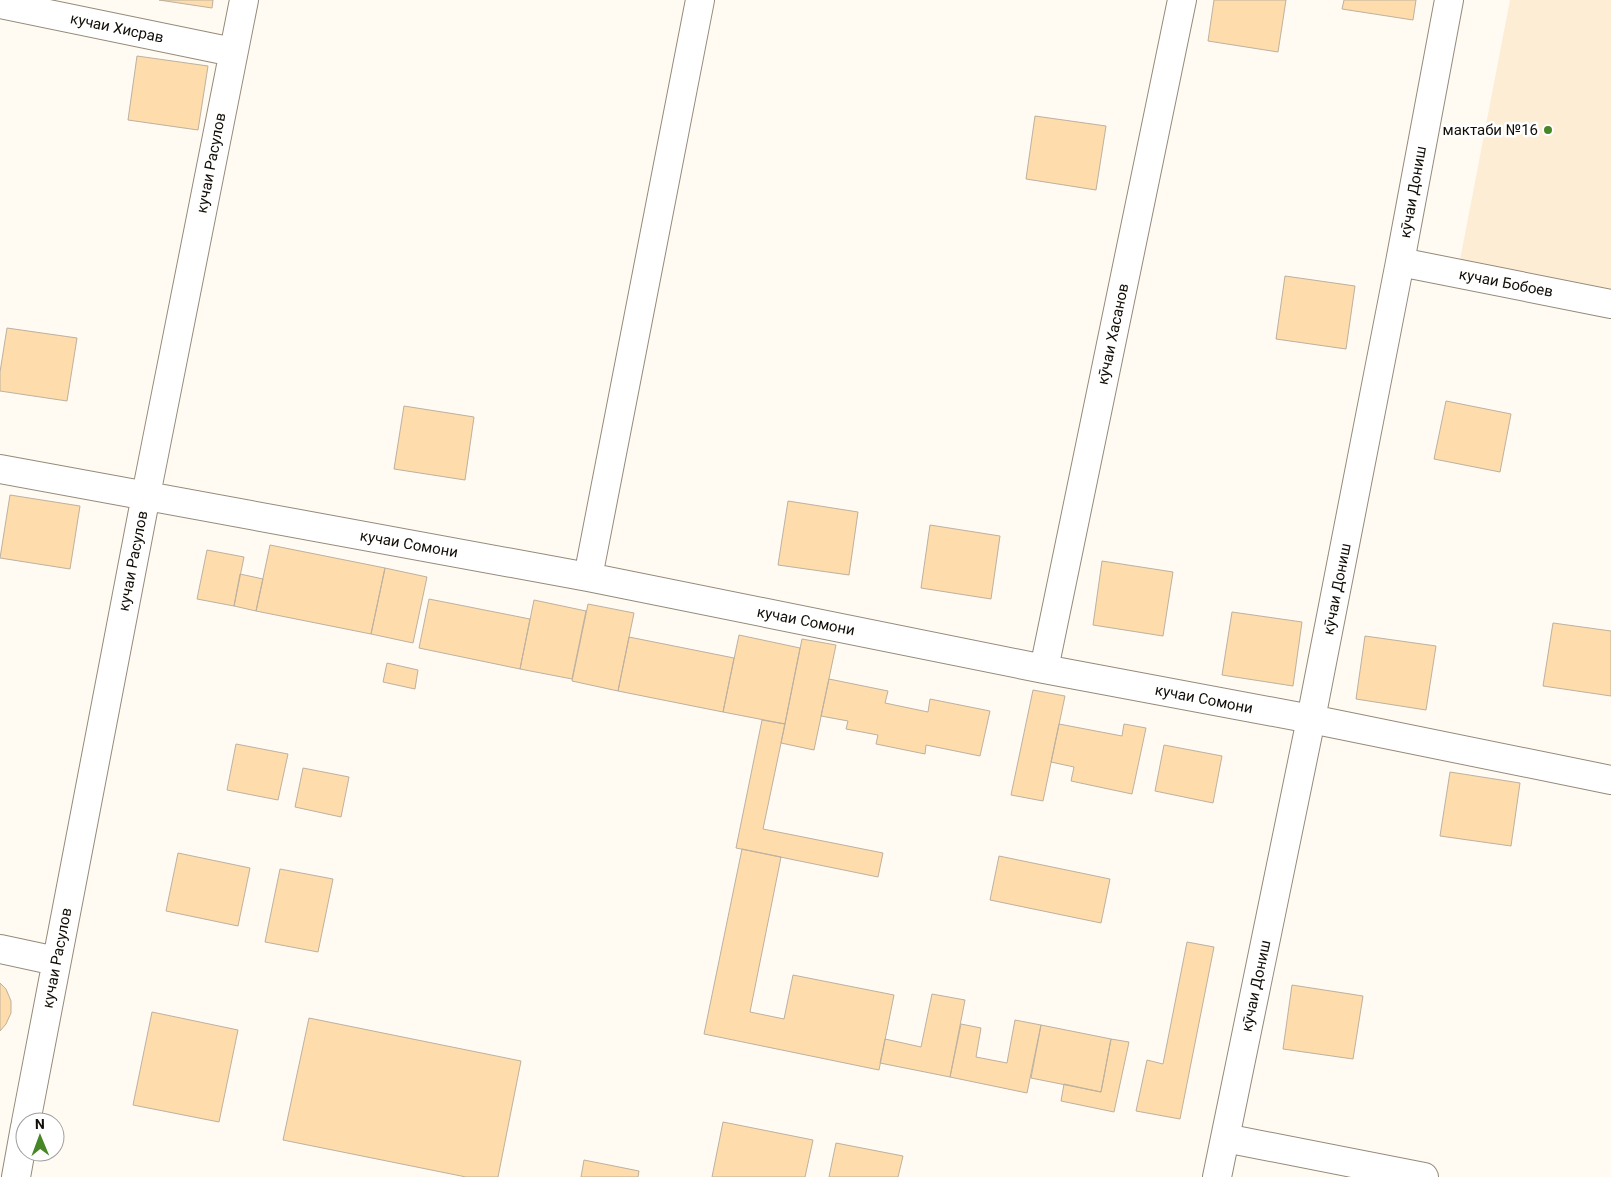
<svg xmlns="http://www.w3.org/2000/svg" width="1611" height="1177" font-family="Roboto,sans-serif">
<rect width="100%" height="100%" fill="#fffaf2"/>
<path fill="#feedd5" d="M1510,0H1611V289L1460,260Z"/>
<path fill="#fedcab" stroke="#bdb1a0" d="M159,0H213L212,8Z
M1214,0H1286L1278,52L1208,41Z
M1344,0H1416L1413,20L1342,9Z
M137,56L208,66L198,130L128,120Z
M1035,116L1106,126L1096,190L1026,179Z
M1285,276L1355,286L1346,349L1276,339Z
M7,328L77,338L67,401L0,391V372Z
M1446,401L1511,414L1500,472L1434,459Z
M404,406L474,417L465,480L394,469Z
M10,495L80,506L70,569L0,558Z
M788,501L858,512L849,575L778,565Z
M930,525L1000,536L991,599L921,588Z
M270,545L385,568L371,634L256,611Z
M207,550L244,557L234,606L197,599Z
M1102,561L1173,572L1163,636L1093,625Z
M385,568L427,577L413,643L371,634Z
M240,574L263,579L256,611L234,606Z
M429,599L530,619L520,669L419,648Z
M534,600L586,611L572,679L520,669Z
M588,604L634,613L618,691L572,681Z
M1232,612L1302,622L1293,686L1222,675Z
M1553,623L1611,631V696L1543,686Z
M739,635L800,648L785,724L723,712Z
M1365,636L1436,646L1426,710L1356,699Z
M629,637L734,658L723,712L618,691Z
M802,639L836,645L814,750L781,743Z
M387,663L418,670L415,689L383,682Z
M829,679L888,691L885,703L928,712L930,699L990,711L980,756L926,745L925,754L876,744L878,735L846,729L848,721L821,716Z
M1033,690L1065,696L1043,801L1011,795Z
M762,720L785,724L763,829L883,853L878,877L736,848Z
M1059,724L1122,736L1124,724L1146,728L1132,794L1071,781L1074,767L1051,762Z
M236,744L288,754L278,800L227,790Z
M1164,745L1222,756L1213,803L1155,791Z
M303,768L349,777L341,817L295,807Z
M1450,772L1520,783L1511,846L1440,836Z
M742,849L781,857L750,1012L784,1019L793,975L894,995L879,1070L704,1034Z
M178,853L250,868L238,926L166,911Z
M999,856L1110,879L1101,923L990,900Z
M280,869L333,879L318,952L265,942Z
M1187,942L1214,947L1180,1119L1136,1111L1147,1060L1163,1064Z
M0,983L6,989L11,1001V1013L6,1024L0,1031Z
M1292,985L1363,996L1353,1059L1283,1049Z
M932,994L965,1000L950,1077L880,1063L885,1039L921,1047Z
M152,1012L238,1030L219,1122L133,1105Z
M309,1018L521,1061L498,1177H466L283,1140Z
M1015,1020L1041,1025L1027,1093L950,1077L961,1024L981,1028L976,1057L1007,1063Z
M1041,1025L1111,1039L1101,1092L1031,1078Z
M1111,1039L1129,1042L1114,1112L1061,1101L1064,1084L1101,1092Z
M723,1122L813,1140L805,1177H712Z
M836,1143L903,1156L898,1177H829Z
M584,1160L639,1171L638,1177H581Z"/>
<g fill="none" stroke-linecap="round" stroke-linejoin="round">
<g stroke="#958a7a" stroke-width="30">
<path id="street" d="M0,4L233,52
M1400,262L1611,304
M0,469L588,577L1044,669L1311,719L1611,780
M588,577L700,0
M1044,669L1182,0
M0,949L56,961
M26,1122L146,495L244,0
M1225,1138L1424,1177
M16,1177L25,1127
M1217,1177L1311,719L1400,262L1449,0"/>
</g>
<use href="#street" stroke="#fff" stroke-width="28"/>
</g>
<circle fill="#468626" stroke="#fff" stroke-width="2" cx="1548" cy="130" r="5"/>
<g text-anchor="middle" stroke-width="5" stroke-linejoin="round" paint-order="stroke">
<g font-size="15" fill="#110d07" stroke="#fff">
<text transform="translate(117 28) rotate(12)" y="5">кучаи Хисрав</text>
<text transform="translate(211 163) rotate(-79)" y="5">кучаи Расулов</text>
<text transform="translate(1413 192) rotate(-80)" y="5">кӯчаи Дониш</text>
<text transform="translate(1506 283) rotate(11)" y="5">кучаи Бобоев</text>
<text transform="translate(1113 334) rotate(-78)" y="5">кӯчаи Хасанов</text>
<text transform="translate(409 544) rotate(10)" y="5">кучаи Сомони</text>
<text transform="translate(133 561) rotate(-79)" y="5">кучаи Расулов</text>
<text transform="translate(1337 589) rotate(-79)" y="5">кӯчаи Дониш</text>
<text transform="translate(806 621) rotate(11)" y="5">кучаи Сомони</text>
<text transform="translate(1204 699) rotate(11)" y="5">кучаи Сомони</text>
<text transform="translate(57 958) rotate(-79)" y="5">кучаи Расулов</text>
<text transform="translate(1256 986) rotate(-78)" y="5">кӯчаи Дониш</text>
</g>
<g font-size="15" fill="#110d07" stroke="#fff" text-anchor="end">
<text x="1538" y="135">мактаби №16</text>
</g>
</g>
<g transform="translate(40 1137) rotate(359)"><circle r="24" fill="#ffffff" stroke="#a09e9c"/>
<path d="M0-4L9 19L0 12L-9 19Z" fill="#468626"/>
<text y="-8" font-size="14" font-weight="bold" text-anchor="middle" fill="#110d07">N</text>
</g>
</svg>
